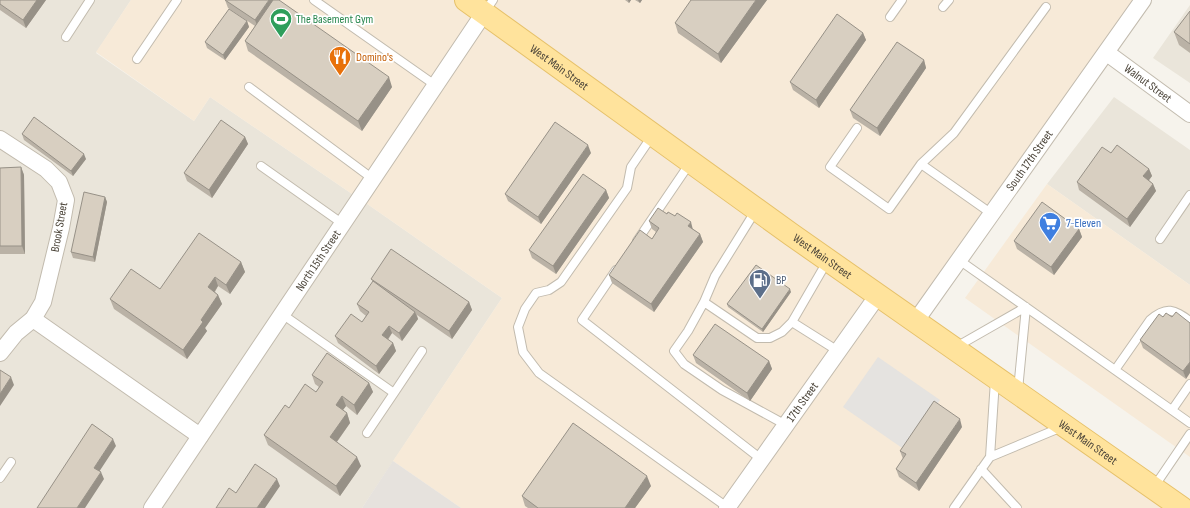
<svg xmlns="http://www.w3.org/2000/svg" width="1190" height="508" font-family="'Sofia Sans Condensed',sans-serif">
<rect width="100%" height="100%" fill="#f6f3ec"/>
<path fill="#eae5da" d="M0,0H131L96,53L194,121L210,97L355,196L143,508H0Z
M1190,5V83L1153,58Z
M1114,97L1190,150V285L1047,184Z
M363,201L502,298L362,508H157Z"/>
<path fill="#f7ead8" d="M131,0H455L477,16L355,196L210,97L194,121L96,52Z
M477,0H1135L914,310Z
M485,21L870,297L719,508H461L393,461L502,298L363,201Z
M1047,184L1190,285V457L965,298Z
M878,308L1164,508H737Z"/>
<path fill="#e6e2dd" d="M393,461L461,508H362Z"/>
<path fill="#e5e3e0" d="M878,357L940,400L905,450L843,407Z"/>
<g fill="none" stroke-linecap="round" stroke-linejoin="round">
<g stroke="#c2bbae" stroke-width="10">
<path id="lane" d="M314,0L435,85
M943,7L949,0
M484,13L493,0
M890,17L902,0
M66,37L90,0
M137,59L177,0
M249,87L373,179
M857,128L830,167L889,209L921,164L992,214
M652,136L631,167L627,188L561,282L549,290L536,293L525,309L518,327L523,352L539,373L727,507
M921,164L954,133L1046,7
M261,166L343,224
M756,210L715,276L704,302L757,338H770L782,332L792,322L838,351
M1160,239L1190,195
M637,241L690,163
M959,260L1190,423
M616,270L582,320L761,459
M704,302L688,331L674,351L684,364L722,390L786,425
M282,314L394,393L367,433
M792,322L828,260
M956,347L1026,307L1018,390
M1115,370L1150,320C1167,305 1174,310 1190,321
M394,393L422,351
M1172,410L1190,384
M990,457L995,380
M981,469L1017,508
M0,478L11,462
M1154,487L1190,434
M954,508L990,457L1062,427"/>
</g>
<g stroke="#c2bbae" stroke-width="18">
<g id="street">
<path id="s1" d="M1107,53L1190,114"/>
<path d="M0,139L46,169L59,182L66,200L61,228L43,302L33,319L16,333L0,353"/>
<path d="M33,319L200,436"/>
<path id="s2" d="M915,322L1143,0"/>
<path id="s3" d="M152,508L484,13"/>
<path id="s4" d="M727,508L878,295"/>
</g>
</g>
<g stroke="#e6c16a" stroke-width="24">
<g id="primary">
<path id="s5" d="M466,0L792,235L1182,508"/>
</g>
</g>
<use href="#lane" stroke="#fff" stroke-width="8"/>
<use href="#street" stroke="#fff" stroke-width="16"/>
<use href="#primary" stroke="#ffe39c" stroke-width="22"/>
</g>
<path fill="#bab2a6" d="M0,0H46L26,28L0,10Z
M225,0L392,87L362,131L248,51L245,41L255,26L228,8Z
M625,0H631L629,3Z
M635,0H642L640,3Z
M767,0L721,63L678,33L675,23Z
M1190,11V53L1179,45L1174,32Z
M247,21L249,27L225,60L207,48L205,42Z
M863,33L866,40L819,108L793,90L790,82Z
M924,60L926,68L880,136L853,118L850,110Z
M22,134L86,159L73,176L24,140Z
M245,137L248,144L212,198L187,181L184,173Z
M591,153L541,224L508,201L505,194Z
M1111,153L1149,169L1152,176L1149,180L1153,184L1156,191L1130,227L1079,190L1077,182Z
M21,167L24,175L25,254H0V168Z
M606,190L609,198L556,274L532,258L529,250Z
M105,197L107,202L95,262L73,258L71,252Z
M649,221L693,229L700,234L703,242L654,312L612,283L609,275L652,239L656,232L652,229Z
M1079,229L1082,237L1054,275L1017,249L1014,241Z
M241,262L245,272L230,294L218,286L215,292L218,295L222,304L205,328L207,331L187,359L114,309L110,299L160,289Z
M371,279L469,302L472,310L452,339L417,315L418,319L402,341L392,333L388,340L393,343L396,351L379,374L338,343L335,336L362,322L366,316L360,311L357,304L373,282Z
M791,292L763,332L728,307L727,304Z
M1166,313L1186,379L1143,348L1140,340L1163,317Z
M693,355L769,361L772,369L750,401L696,363Z
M312,375L369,383L373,392L357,415L346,406L343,410L347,413L350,423L337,442L361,466L340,496L268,445L264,435L316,392L319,387L315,384Z
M962,427L919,491L899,477L896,469L903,459L900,451Z
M651,486L635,508H528L525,506L522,496Z"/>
<path fill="#979187" d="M37,0H46L26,28L23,20Z
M269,0H277L258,28L255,20Z
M628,0H631L629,3Z
M638,0H642L640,3Z
M756,0H767L721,63L718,54Z
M247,21L249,27L225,60L223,55Z
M863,33L866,40L819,108L816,100Z
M924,60L926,68L880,136L877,128Z
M389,77L392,87L362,131L358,121Z
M245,137L248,144L212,198L209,190Z
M588,145L591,153L541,224L538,217Z
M84,154L86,159L73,176L71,171Z
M21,167L24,175L25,254L22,246Z
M1149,169L1152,176L1146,184L1143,176Z
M1153,184L1156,191L1130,227L1127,219Z
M606,190L609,198L556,274L553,266Z
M105,197L107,202L95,262L93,257Z
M691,222L693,230L688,226Z
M1079,229L1082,237L1054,275L1051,267Z
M700,234L703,242L654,312L651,304Z
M241,262L245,272L230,294L226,285Z
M215,277L218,286L211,297L208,287Z
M790,289L791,292L763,332L762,329Z
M218,295L222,304L205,328L207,331L187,359L183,350L201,320Z
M469,302L472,310L452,339L449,331Z
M415,312L418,319L402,341L399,333Z
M389,326L392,333L385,343L382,335Z
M393,343L396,351L379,374L376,366Z
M769,361L772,369L750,401L747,393Z
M1190,362V373L1186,379L1183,371Z
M11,377L14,385L0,406V394Z
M369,383L373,392L357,415L354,405Z
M342,396L346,406L339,415L336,405Z
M347,413L350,423L333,447L330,437Z
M960,419L962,427L919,491L916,483Z
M113,439L116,446L97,475L94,468Z
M357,457L361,466L340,496L336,486Z
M101,472L104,479L85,508H77Z
M647,476L651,486L635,508H625Z
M277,479L280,486L265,508H257Z"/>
<path fill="#d8cfc1" stroke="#979187" d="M0,0H37L23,20L0,4Z
M225,0H269L255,20Z
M273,0H279L389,77L358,121L245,41Z
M691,0H756L718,54L675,23Z
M229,9L247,21L223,55L205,42Z
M1190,11V44L1174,32Z
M837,14L863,33L816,100L790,82Z
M897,42L924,60L877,128L850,110Z
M34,117L84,154L71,171L22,134Z
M221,120L245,137L209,190L184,173Z
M555,122L588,145L538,217L505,194Z
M1117,145L1149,169L1143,176L1153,184L1127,219L1077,182L1102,147L1111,153Z
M21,167L22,246H0V168Z
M583,174L606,190L553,266L529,250Z
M84,192L105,197L93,257L71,252Z
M1042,202L1079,229L1051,267L1014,241Z
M658,208L667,214L668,212L675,216L677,213L691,222L688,226L700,234L651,304L609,275L640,230L652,239L659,228L649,221Z
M199,233L241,262L226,285L215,277L208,287L218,295L201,320L203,322L183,350L110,299L131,269L160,289Z
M391,249L469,302L449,331L371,279Z
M756,265L790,289L762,329L727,304Z
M373,281L415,312L399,333L389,326L382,335L393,343L376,366L335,336L351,314L362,322L369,312L357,304Z
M1176,312L1190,323V362L1183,371L1140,340L1159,314L1163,317L1166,313L1172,317Z
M715,324L769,361L747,393L693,355Z
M327,353L369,383L354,405L342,396L336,405L347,413L330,437L357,457L336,486L264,435L285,405L289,408L305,384L316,392L323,382L312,375Z
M0,370L11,377L0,394Z
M934,401L960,419L916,483L896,469L906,454L900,451Z
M573,423L647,476L625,508H538L522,496Z
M92,424L113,439L94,468L101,472L77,508H37Z
M255,464L277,479L257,508H216L229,488L236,493Z"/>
<defs>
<g id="stadium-pin" transform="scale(1.15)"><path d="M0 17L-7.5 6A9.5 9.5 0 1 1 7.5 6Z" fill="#2e9e5b" stroke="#fff"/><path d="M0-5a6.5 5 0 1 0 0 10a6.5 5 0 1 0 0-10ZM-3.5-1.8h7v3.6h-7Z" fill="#fff"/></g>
<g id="restaurant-pin" transform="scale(1.15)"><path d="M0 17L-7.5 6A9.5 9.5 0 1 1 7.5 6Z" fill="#e8710a" stroke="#fff"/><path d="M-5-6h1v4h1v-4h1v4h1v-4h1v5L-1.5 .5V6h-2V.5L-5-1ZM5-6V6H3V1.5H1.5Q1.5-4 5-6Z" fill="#fff"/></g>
<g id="supermarket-pin" transform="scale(1.15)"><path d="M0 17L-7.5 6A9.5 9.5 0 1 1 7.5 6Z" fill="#3f7fe0" stroke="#fff"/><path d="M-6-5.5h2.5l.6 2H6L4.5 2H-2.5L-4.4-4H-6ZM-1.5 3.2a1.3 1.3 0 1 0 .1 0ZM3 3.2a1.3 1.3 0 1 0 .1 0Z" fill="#fff"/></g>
<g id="fuel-pin" transform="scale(1.15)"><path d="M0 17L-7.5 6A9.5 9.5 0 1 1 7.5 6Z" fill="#5c6f8a" stroke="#fff"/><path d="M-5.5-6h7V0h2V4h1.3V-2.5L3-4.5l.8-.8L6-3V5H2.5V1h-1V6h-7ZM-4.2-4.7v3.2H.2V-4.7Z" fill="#fff"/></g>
</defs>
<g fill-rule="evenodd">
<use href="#stadium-pin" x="281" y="19"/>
<use href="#restaurant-pin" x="340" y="57"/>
<use href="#supermarket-pin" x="1050" y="223"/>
<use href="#fuel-pin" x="760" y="280"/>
</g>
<g text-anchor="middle" stroke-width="3.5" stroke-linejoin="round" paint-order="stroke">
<g font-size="12" fill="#27864d" stroke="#fff" text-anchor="start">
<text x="296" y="23">The Basement Gym</text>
</g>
<g font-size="12" fill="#c56008" stroke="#fff" text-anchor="start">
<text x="356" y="61">Domino's</text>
</g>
<g font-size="12" fill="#4b4439" stroke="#fff">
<text dy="4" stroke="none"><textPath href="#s5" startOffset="115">West Main Street</textPath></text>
<text dy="4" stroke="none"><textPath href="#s1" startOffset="51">Walnut Street</textPath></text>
<text dy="4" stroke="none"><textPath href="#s2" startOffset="198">South 17th Street</textPath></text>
<text transform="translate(59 227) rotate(-80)" y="4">Brook Street</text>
<text dy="4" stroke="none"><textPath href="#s5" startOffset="439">West Main Street</textPath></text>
<text dy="4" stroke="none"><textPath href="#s3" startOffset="298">North 15th Street</textPath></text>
<text dy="4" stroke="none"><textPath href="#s4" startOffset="130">17th Street</textPath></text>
<text dy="4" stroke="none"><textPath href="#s5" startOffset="763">West Main Street</textPath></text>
</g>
<g font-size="12" fill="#366cbe" stroke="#fff" text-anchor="start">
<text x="1066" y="227">7-Eleven</text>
</g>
<g font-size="12" fill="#4e5e75" stroke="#fff" text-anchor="start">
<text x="776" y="284">BP</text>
</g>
</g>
</svg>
